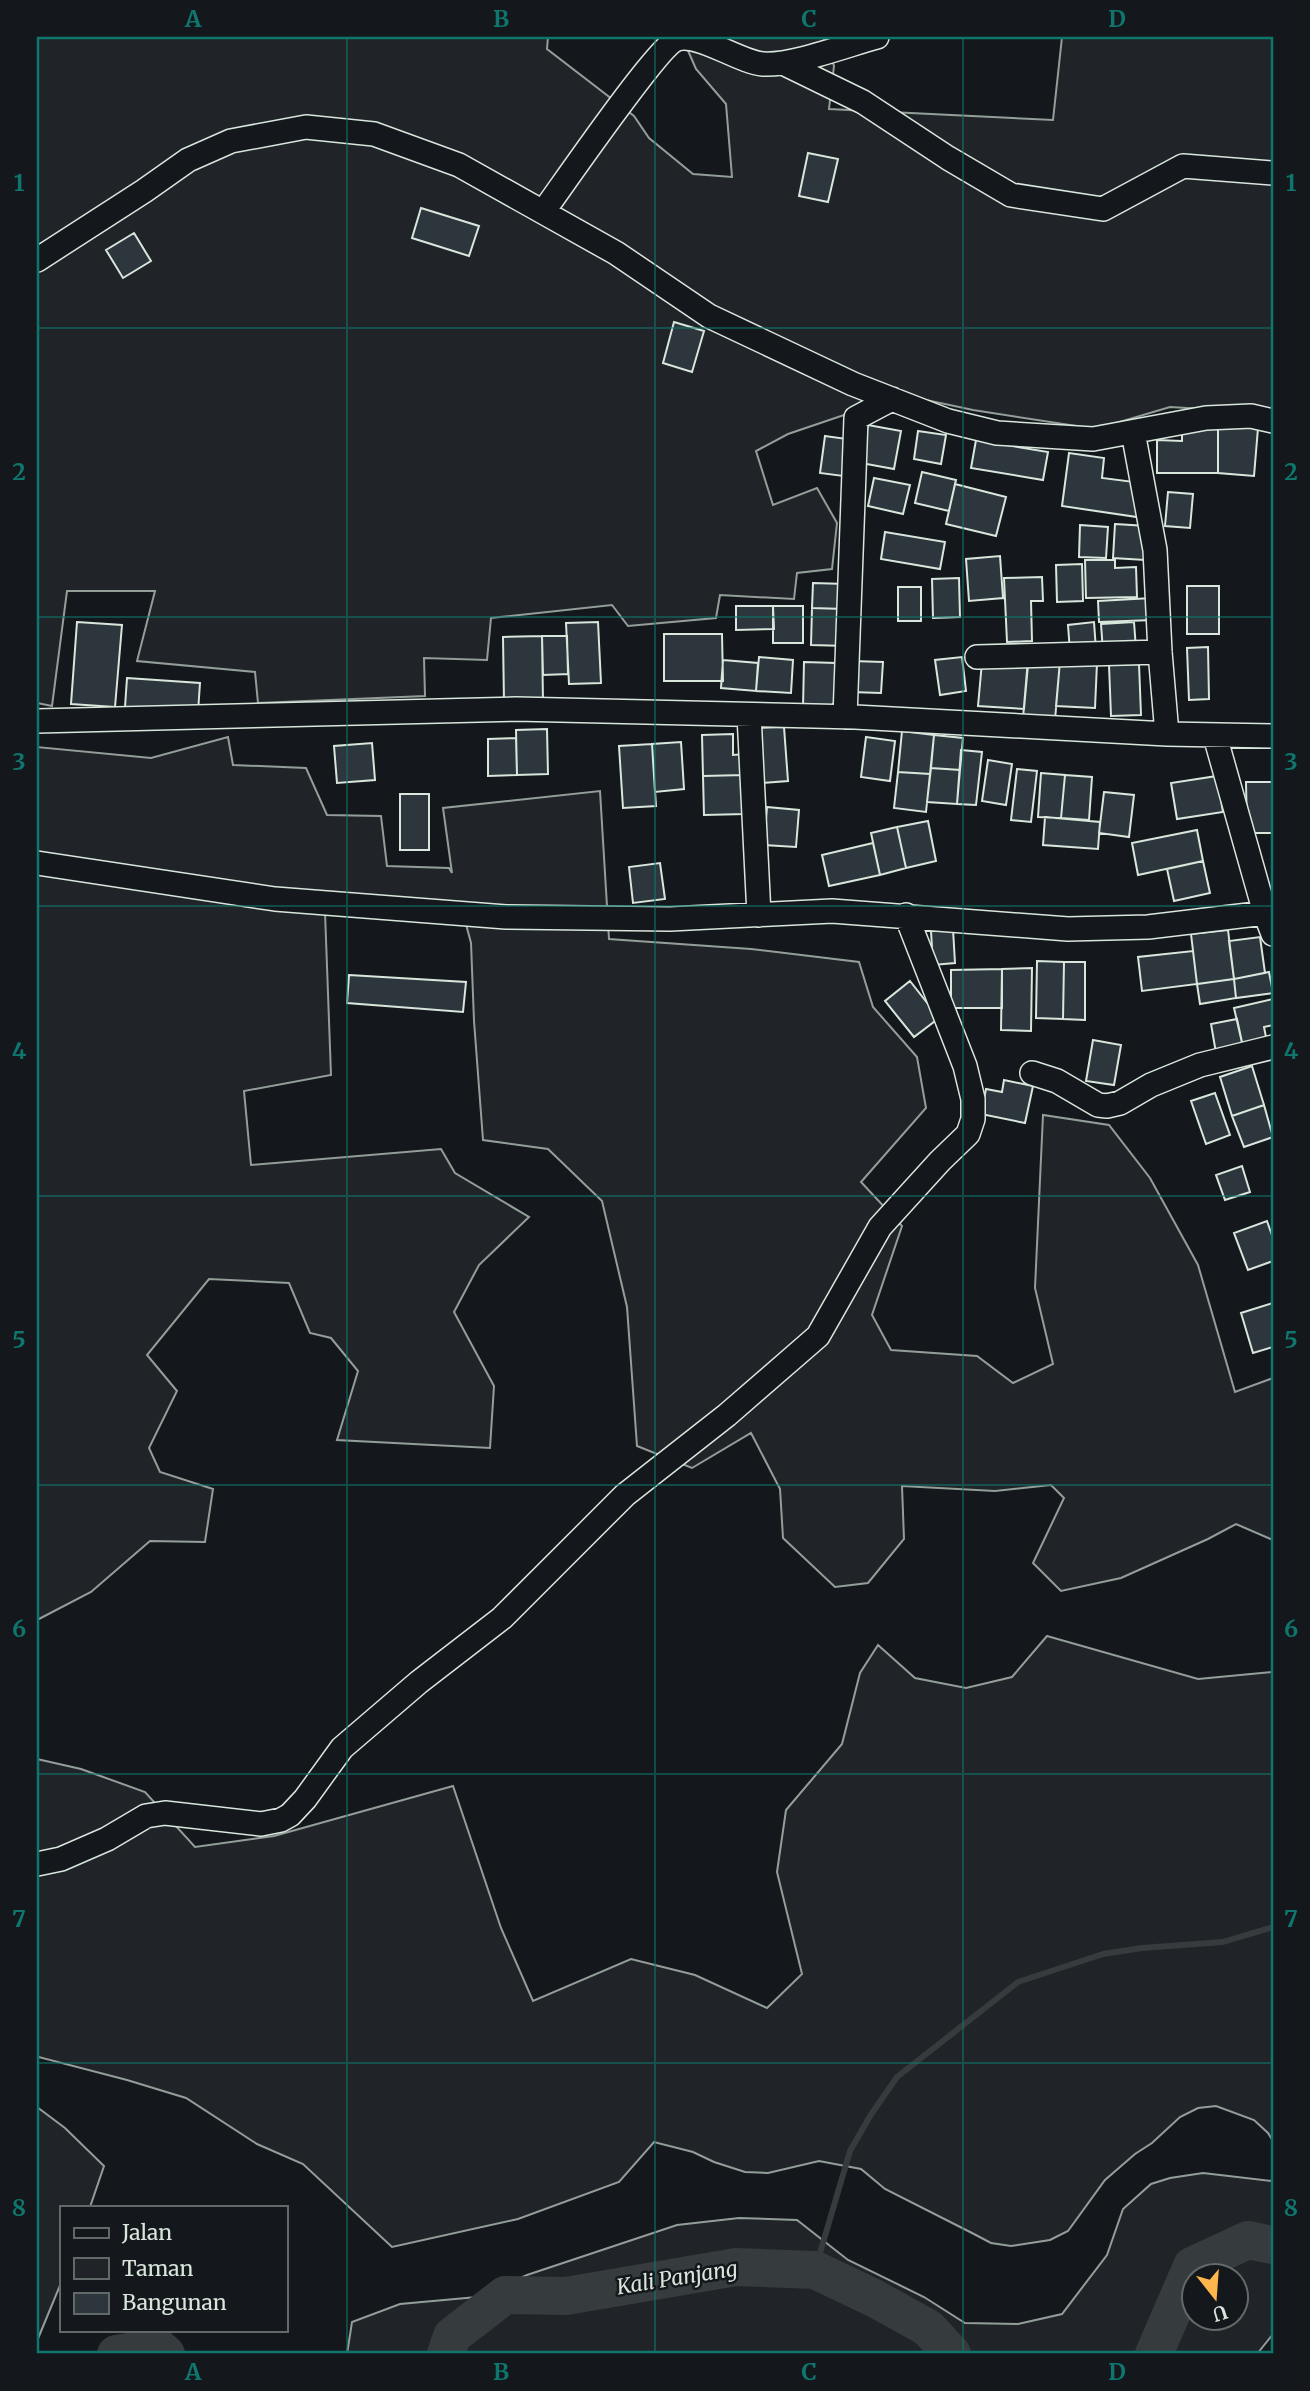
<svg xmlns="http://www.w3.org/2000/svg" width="1310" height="2391" font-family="Merriweather,serif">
<rect width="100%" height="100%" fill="#14181c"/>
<path fill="#202428" stroke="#939e99" stroke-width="2" fill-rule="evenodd" d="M37,37H548L547,49L634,116L649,138L693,174L732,177L726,104L696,69L682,37H823L834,66L829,109L1053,120L1062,37H1273V413L1170,407L1096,429L973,410L903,395L788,434L756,451L773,505L817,488L837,523L832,569L797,573L794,599L720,595L716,618L628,626L612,605L491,618L487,660L424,658L425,696L258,703L255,672L137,661L155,591H67L52,706L37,703Z
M228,737L233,765L306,768L327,815L381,816L387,866L449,868L452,873L443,808L600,791L609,939L751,949L859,962L873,1007L917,1057L926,1108L861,1182L902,1226L872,1315L891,1350L977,1356L1013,1383L1053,1364L1035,1288L1043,1115L1109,1125L1150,1178L1198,1265L1235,1392L1273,1378V1540L1236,1524L1208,1539L1121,1578L1061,1591L1033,1563L1064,1498L1051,1485L995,1491L902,1486L904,1539L868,1583L835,1587L783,1538L780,1489L751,1433L692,1468L637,1446L627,1307L602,1201L548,1149L483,1140L474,1021L471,943L463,913L325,912L331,1075L244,1091L251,1165L441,1149L455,1173L529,1217L479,1265L454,1312L494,1386L490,1448L337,1440L358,1371L331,1338L310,1333L289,1283L209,1279L147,1355L177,1391L149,1448L160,1472L213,1489L205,1542L150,1541L91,1592L37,1620V747L151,758Z
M1047,1636L1198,1679L1273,1672V2141L1268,2133L1254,2120L1216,2106L1198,2108L1180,2117L1152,2143L1135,2154L1105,2180L1068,2231L1050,2240L1011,2246L991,2243L972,2233L885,2189L861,2169L819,2161L768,2173L745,2172L714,2162L693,2152L654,2142L619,2182L518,2219L392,2247L303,2164L257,2144L186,2098L127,2080L39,2057L37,2059V1759L81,1769L145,1792L195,1847L274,1836L453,1786L501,1928L533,2001L631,1959L695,1975L767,2008L802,1974L777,1872L786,1810L842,1744L860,1673L878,1645L915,1678L966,1688L1012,1677Z
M37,2107L65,2128L104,2166L90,2207H61V2283L37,2341Z
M1203,2173L1271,2181L1273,2178V2334L1257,2354H347L352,2322L400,2304L477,2297L527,2275L677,2225L739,2218L797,2220L848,2260L924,2297L965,2323L1018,2324L1062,2314L1107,2255L1123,2209L1151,2184L1170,2178ZM1194,2276H1236V2318H1194Z"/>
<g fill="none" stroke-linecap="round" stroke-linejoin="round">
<path stroke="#363b3e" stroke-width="6" d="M815,2270L850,2151L870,2116L897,2077L1018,1982L1103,1954L1142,1948L1223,1942L1273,1927"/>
<path stroke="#363b3e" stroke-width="38" d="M116,2354L158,2347L166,2354
M446,2354L452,2336L505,2295L566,2296L736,2267L815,2270L874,2298L928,2328L952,2354
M1154,2354L1192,2266L1248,2240L1273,2245"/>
</g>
<path fill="#2c363c" stroke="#d8e6dc" stroke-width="2" d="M808,153L838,159L828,202L799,196Z
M421,208L479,226L469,256L412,238Z
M134,233L151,261L123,278L106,250Z
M674,322L704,331L692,372L663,363Z
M868,425L901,431L894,469L861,463Z
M1182,426H1218V473H1157V440L1182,441Z
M1218,426L1258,428L1254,476L1218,473Z
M918,431L946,435L941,464L914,459Z
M825,436L847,439L843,476L820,473Z
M976,440L1048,452L1043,480L971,468Z
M1069,453L1104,458L1102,478L1142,483L1137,517L1062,506Z
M922,472L956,480L949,511L915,503Z
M874,478L910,485L903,514L868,506Z
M955,484L1006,497L996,536L946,524Z
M1168,492L1193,494L1190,528L1165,526Z
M1115,524L1147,526L1145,560L1113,558Z
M1080,525L1108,527L1106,558L1079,557Z
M885,532L945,542L940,569L881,559Z
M1000,556L1003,598L969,601L966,559Z
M1085,560H1115V568L1136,567L1137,597L1086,598Z
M1082,564L1083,601L1057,602L1056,565Z
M1042,577L1043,601H1031L1032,641L1007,642L1004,578Z
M959,578L960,617L933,618L932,579Z
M813,583L846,584L844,609L812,608Z
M1187,586H1219V634H1187Z
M898,587H921V621H898Z
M1152,598L1153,620L1099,622L1098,601Z
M736,606H773L774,629L736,630Z
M773,606H803V643H773Z
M812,608L844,609L847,646L811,645Z
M77,622L122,625L115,707L71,704Z
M598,622L601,683L569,684L566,623Z
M1094,622L1096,650L1070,652L1068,625Z
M1134,622L1136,649L1103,652L1101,624Z
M664,634H722L723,681H664Z
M542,636L543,702H504L503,637Z
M542,636H567L568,674L543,675Z
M1208,647L1209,699L1189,700L1187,648Z
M759,657L793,660L791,693L756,691Z
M962,657L966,691L940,695L935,660Z
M1028,659L1060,661L1055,720L1023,718Z
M723,660L758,663L756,691L721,688Z
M852,661L883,662L881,693L850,692Z
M1060,661L1097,663L1095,708L1056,706Z
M804,662L836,663L835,707H803Z
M982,662L1028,665L1024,709L978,706Z
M1139,664L1141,715L1111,716L1109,665Z
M127,678L200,683L198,712L125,707Z
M784,727L788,781L761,783L758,728Z
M547,729L548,774L517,775L516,730Z
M902,731L934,735L930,774L898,772Z
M733,734V755L744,754V775L703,776L702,735Z
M934,735L963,738L960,770L931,768Z
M866,737L895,741L890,781L861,777Z
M516,738L517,775L488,776V739Z
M681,742L684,789L655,792L652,744Z
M372,743L375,780L337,783L334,746Z
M652,744L656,806L623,808L619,746Z
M961,750L982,752L976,805L957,804Z
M988,760L1012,764L1006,805L982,801Z
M931,768L960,770L957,804L927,802Z
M1017,769L1037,771L1031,822L1011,820Z
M898,772L930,774L926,812L894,808Z
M1041,773L1065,775L1061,818L1038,817Z
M744,775L745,814L704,815L703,776Z
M1065,775L1092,777L1089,820L1061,818Z
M1217,776L1223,812L1177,819L1171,783Z
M1246,782H1273V833H1247Z
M1104,792L1134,795L1129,837L1099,833Z
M400,794H429V850H400Z
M767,807L799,810L796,847L764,845Z
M1045,817L1100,822L1098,849L1043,845Z
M928,821L936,861L906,868L897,827Z
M897,827L906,868L880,875L871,833Z
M1197,830L1203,861L1138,875L1132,843Z
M873,843L880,875L829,886L822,855Z
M1203,861L1210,893L1174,901L1167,869Z
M660,863L665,899L633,903L629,867Z
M953,929L955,963L933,965L931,931Z
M1228,930L1234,979L1197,984L1191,934Z
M1260,937L1265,973L1234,979L1229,941Z
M1193,951L1197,984L1142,991L1138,957Z
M1037,961L1064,962L1063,1019L1036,1018Z
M1064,962H1085V1020L1063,1019Z
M1032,968L1031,1031L1001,1030L1002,969Z
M1002,969V1008H951V970Z
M1269,972L1273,993L1236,998L1234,979Z
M349,975L466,982L463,1012L347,1003Z
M1234,979L1236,998L1200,1004L1197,984Z
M910,981L939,1018L914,1037L885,1001Z
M1273,999V1025L1264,1027L1267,1042L1243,1047L1234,1008Z
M1237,1019L1243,1047L1216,1053L1211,1024Z
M1093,1040L1121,1045L1114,1085L1086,1081Z
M1252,1066L1264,1105L1232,1116L1220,1077Z
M1004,1080L1033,1086L1025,1123L981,1114L986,1089L1002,1092Z
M1215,1093L1230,1135L1206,1144L1191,1101Z
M1264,1105L1273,1137L1244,1147L1232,1116Z
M1242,1166L1250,1192L1225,1200L1216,1175Z
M1267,1221L1273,1238V1261L1248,1270L1234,1233Z
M1273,1303V1347L1253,1353L1241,1313Z"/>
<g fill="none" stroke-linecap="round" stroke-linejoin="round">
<g stroke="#d8e6dc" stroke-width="26">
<path id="minor" d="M783,63L863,102L948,158L1011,195L1103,209L1183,166L1273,173
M543,212C562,186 658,46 677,39C698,32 739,62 763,64C792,66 847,45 877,37
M37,260L144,191L188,160L231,141L306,127L374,134L459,165L616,253L709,316L853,384L948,421L997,433L1093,439L1206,418L1251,416L1273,421
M1133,432L1155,550L1160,652L1167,734
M977,657L1160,652
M749,715L759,915
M845,717L856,418L892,399
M37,721L516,709L855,717L1167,734L1273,736
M1215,736L1265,913L1273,934
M37,863L275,899L506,917L670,919L832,911L1068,929L1148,927L1265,913
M1032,1073L1057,1081L1098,1105L1107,1106L1120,1103L1151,1085L1200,1065L1273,1047
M37,1864L61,1859L107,1839L146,1816L165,1813L261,1824L281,1820L290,1815L305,1799L342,1748L419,1682L502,1618L625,1495L727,1415L818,1336L880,1227L940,1161L968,1134L973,1119V1099L965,1066L906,915"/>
</g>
<use href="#minor" stroke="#14181c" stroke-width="23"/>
</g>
<path fill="none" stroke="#0f766e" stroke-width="2" stroke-opacity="0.55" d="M347,37V2354M655,37V2354M963,37V2354M37,328H1273M37,617H1273M37,906H1273M37,1196H1273M37,1485H1273M37,1774H1273M37,2063H1273"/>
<g text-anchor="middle" stroke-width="5" stroke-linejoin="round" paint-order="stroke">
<g font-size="21" font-style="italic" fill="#d8e6dc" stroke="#14181c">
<text transform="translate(677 2278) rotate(-9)" y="7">Kali Panjang</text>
</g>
</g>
<rect width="1310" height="2391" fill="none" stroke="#14181c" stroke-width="77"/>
<rect x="60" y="2206" width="228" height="126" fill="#14181c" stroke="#626a69" stroke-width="2"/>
<rect x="74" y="2228" width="35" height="10" fill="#14181c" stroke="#626a69" stroke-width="2"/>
<text x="122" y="2240" font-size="21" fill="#d8e6dc">Jalan</text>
<rect x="74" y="2258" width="35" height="21" fill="#202428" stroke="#626a69" stroke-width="2"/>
<text x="122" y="2276" font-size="21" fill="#d8e6dc">Taman</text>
<rect x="74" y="2293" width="35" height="21" fill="#2c363c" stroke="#626a69" stroke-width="2"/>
<text x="122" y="2310" font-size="21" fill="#d8e6dc">Bangunan</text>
<g transform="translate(1215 2297) rotate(163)"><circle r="33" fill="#14181c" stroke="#626a69" stroke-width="2"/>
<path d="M0-5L12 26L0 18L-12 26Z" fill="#ffb74d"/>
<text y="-10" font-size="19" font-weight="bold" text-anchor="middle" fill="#d8e6dc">U</text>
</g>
<rect x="38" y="38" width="1234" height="2314" fill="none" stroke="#0f766e" stroke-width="2.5"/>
<g font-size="23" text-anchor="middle" font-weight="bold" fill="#0f766e">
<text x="193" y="27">A</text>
<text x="501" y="27">B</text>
<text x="809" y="27">C</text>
<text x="1117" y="27">D</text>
<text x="19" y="191">1</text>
<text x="1291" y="191">1</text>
<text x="19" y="480">2</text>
<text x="1291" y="480">2</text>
<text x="19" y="770">3</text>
<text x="1291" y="770">3</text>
<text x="19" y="1059">4</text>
<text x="1291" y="1059">4</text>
<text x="19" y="1348">5</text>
<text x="1291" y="1348">5</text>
<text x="19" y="1637">6</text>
<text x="1291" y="1637">6</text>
<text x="19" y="1927">7</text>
<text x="1291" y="1927">7</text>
<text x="19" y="2216">8</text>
<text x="1291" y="2216">8</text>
<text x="193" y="2380">A</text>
<text x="501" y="2380">B</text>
<text x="809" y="2380">C</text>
<text x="1117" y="2380">D</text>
</g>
</svg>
